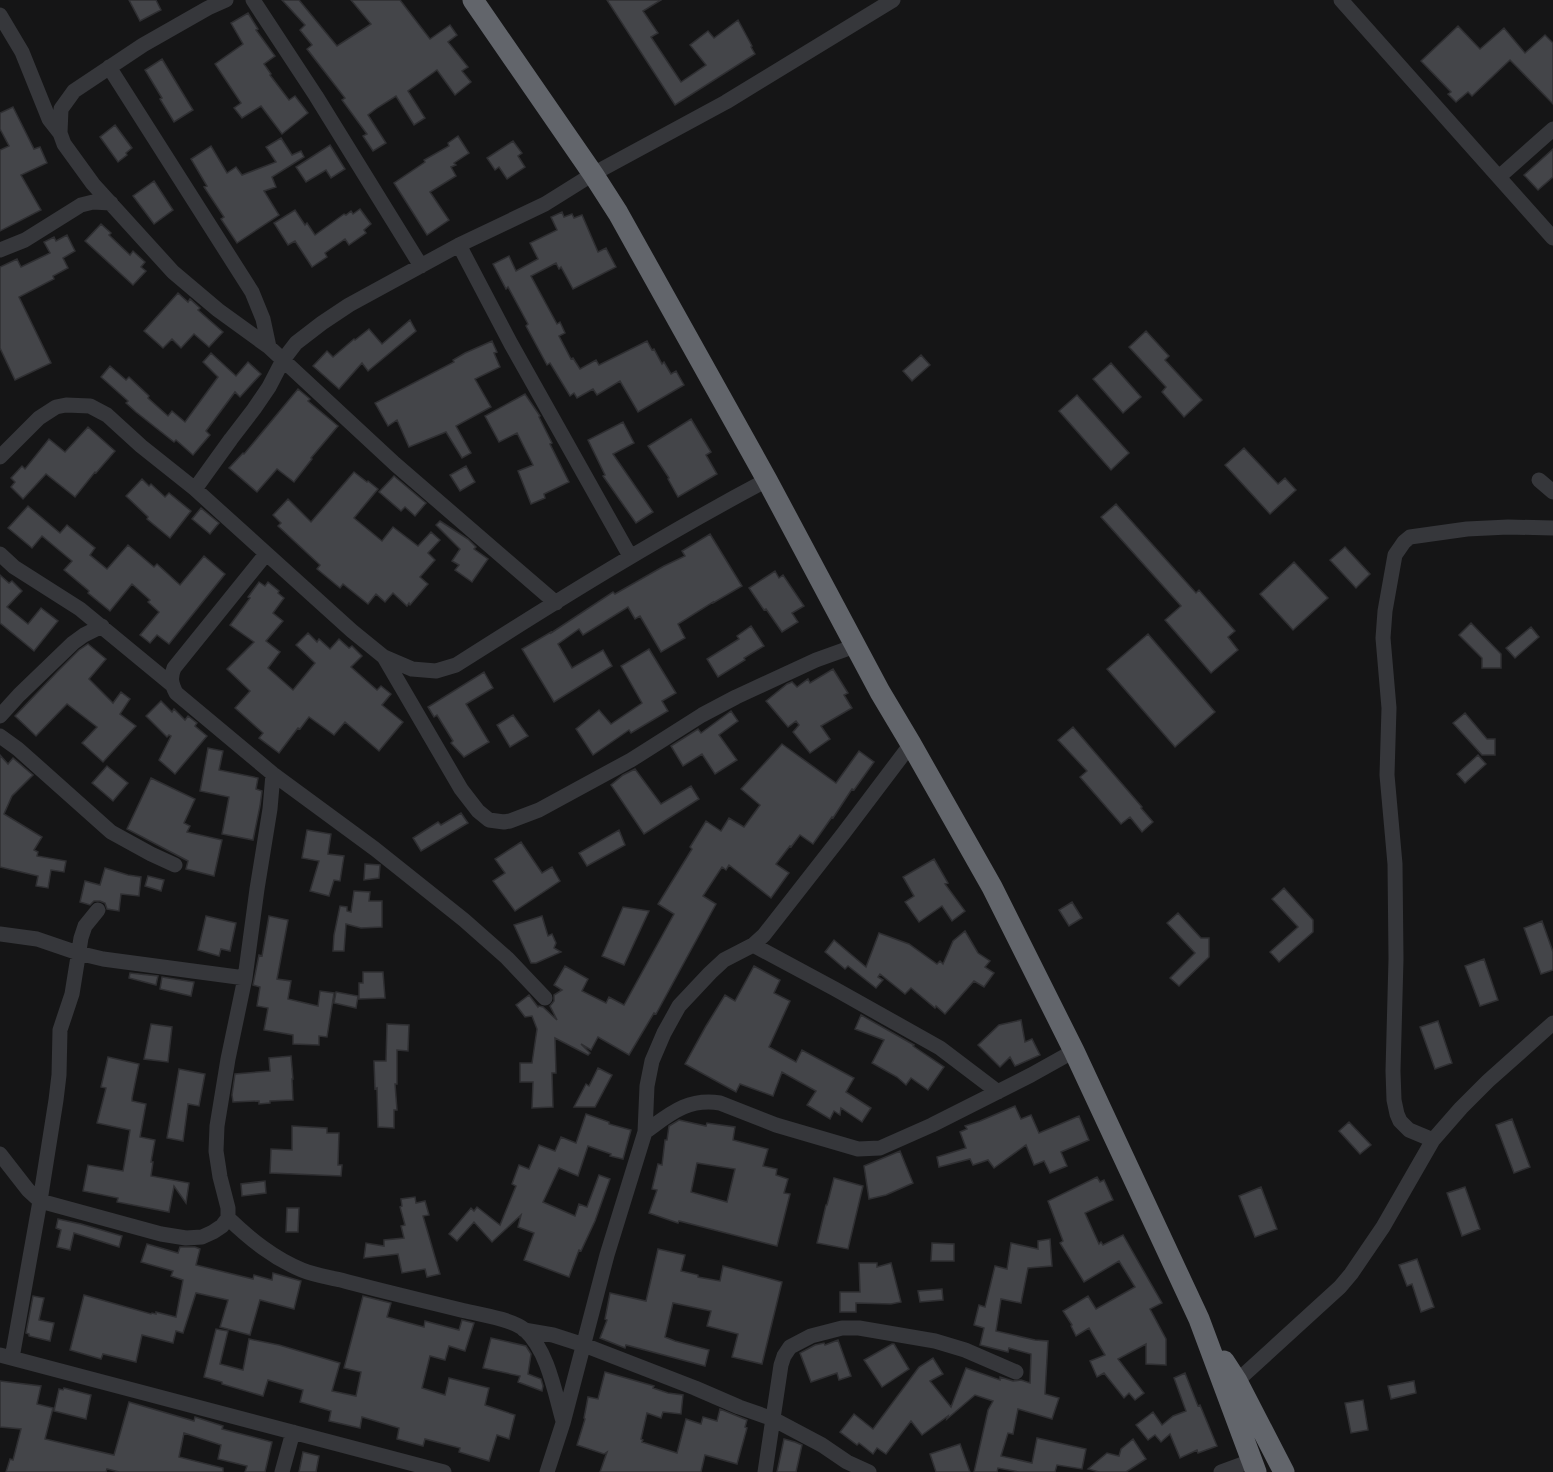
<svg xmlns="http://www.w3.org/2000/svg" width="1553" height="1472" font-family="'Sofia Sans Condensed',sans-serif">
<rect width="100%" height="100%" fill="#151516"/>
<path fill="#444549" stroke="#2f2f32" stroke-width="1.5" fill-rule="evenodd" d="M129,0H156L161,10L140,21Z
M282,0H299L337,46L371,24L351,0H400L430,39L450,25L457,35L448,42L468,67L462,71L471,82L455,95L437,70L408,91L425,118L414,125L396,96L377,108L368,115L386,143L373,151L363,136L367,134L342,100L345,98L307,49L312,45L300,30L305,25Z
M607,0H661L643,11L658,33L651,37L681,82L706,65L690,45L708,31L714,38L738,20L752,46L751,47L755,54L675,105Z
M248,13L258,29L256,30L275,56L264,64L271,74L270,75L289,100L295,96L308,113L282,134L261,106L242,118L234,108L241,103L215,64L243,44L231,23Z
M1458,26L1480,49L1504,28L1525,53L1545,35L1553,43V104L1510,60L1472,96L1468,92L1456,102L1448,94L1451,92L1421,61Z
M162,59L193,110L174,122L160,99L162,98L145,70Z
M13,107L34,149L40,147L47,163L21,175L41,210L0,231V150L9,146L0,129V113Z
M115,125L132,148L126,153L127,155L118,162L100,137Z
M458,136L469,153L454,163L456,165L451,167L456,176L430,192L449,220L427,235L394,183L425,162L424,160L449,146L448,143Z
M281,138L292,155L301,151L304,157L272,177L276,187L264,191L279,215L237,243L221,219L224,217L204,187L207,186L191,159L211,146L227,173L236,167L242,175L276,162L266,147Z
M513,141L522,153L518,156L525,167L507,179L499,167L495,170L487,158Z
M330,145L345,169L331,178L326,170L306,182L296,167Z
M1553,149V177L1538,190L1524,175Z
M154,181L173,210L154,224L133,196Z
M360,209L371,224L364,230L366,233L349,245L345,239L325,253L327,257L312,267L295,241L288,245L274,223L295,210L305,225L307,223L315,235L344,214L346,215L351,211L353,214Z
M562,212L564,217L572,214L574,218L582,215L598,252L606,248L616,267L573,289L561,267L559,269L556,263L531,276L557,324L560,322L565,333L559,336L571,359L573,358L580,369L596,360L599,365L647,341L652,350L654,349L662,364L664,362L671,374L676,371L684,385L638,412L620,381L597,395L593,389L577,398L574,393L570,396L550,363L547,365L526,326L528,324L508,287L506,289L493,264L509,256L516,271L538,259L530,243L557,230L551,217Z
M101,224L111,233L109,235L130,255L133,251L145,262L141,267L146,271L133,285L85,241Z
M67,235L75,251L63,258L68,268L53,276L54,279L19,297L51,363L15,380L0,348V267L17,259L21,267L50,253L44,242L54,237L56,241Z
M178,293L188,302L190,299L200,308L198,310L223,332L209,347L194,334L181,348L172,339L163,348L144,331Z
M410,320L416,331L368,371L362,363L339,389L313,366L327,351L333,357L354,339L355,340L369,329L382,344Z
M1146,331L1169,356L1165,360L1202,400L1184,417L1162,392L1166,387L1129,347Z
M492,341L497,352L494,353L500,367L475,379L491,407L456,426L471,453L462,458L446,432L409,447L397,420L388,426L375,403L454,362L453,360L465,353Z
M211,353L236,376L248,362L261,374L240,397L235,392L206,431L210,435L193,455L176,440L174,442L136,412L126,403L128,401L101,377L110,366L126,380L129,377L149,396L148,398L168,416L172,411L185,422L218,377L203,362Z
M921,355L930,365L912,381L903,371Z
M1111,363L1141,397L1123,413L1093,379Z
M298,389L310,399L308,401L338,426L311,458L312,459L294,482L277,469L257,492L229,468L243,453L244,454Z
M525,394L540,416L539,417L552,443L550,444L569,482L544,494L545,498L531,504L518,471L533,465L517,433L499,442L485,416Z
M1077,395L1129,453L1111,470L1059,411Z
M691,419L711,452L706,455L717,474L678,497L668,479L669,478L648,446Z
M623,422L634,443L613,454L653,512L636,523L603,476L605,475L588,440Z
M88,427L115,451L96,473L95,472L75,497L46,474L23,499L11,487L15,482L11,478L22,466L25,469L49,439L65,452Z
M1244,448L1278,484L1285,478L1296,490L1270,514L1225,465Z
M466,466L475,482L460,491L450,475Z
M354,472L367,482L368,481L378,489L354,518L382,541L393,527L418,546L431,532L440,540L428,553L435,560L420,577L428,584L410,605L409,603L407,606L393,593L385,602L376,594L368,604L343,584L340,588L317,569L320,565L278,526L281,523L273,515L288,499L311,522Z
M394,476L426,503L415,516L405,507L401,511L379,492Z
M142,479L149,486L151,484L165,497L169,493L191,511L170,538L147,519L148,517L126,496Z
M1116,504L1196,593L1199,590L1235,631L1228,637L1238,650L1211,673L1165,620L1181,606L1101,517Z
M28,506L60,533L67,525L95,548L90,555L107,569L128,545L154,567L157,564L180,585L204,556L225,574L169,644L157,635L150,643L140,635L159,612L148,602L150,600L132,584L110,611L88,593L89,591L64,570L72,561L42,536L32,548L8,528Z
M201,508L219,523L210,534L192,519Z
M440,521L468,539L476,547L474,549L488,559L472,582L455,570L459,565L452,561L460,549L436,525Z
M710,534L742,586L713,603V602L678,624L685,638L661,652L640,616L635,619L628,607L583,635L579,629L558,644L572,668L603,650L612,666L554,702L522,649L551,632V633L613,592L615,594L664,566L685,556L682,551Z
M1345,547L1370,574L1356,588L1330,560Z
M1294,562L1328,598L1293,630L1260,594Z
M775,571L779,578L783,575L804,606L792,613L798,622L782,632L766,609L764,610L749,588Z
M0,575L9,583L12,581L22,591L7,607L28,624L41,608L58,621L34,651L0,623Z
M259,582L265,586L268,582L279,591L278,593L284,598L273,613L283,621L266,641L280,652L268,668L293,690L315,663L296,645L308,633L317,642L319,639L330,649L339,639L349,648L352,646L362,656L351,667L377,690L381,686L391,694L382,705L403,722L379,751L345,722L334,735L309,717L300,729L298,728L279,753L259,738L263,733L235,708L250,691L227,669L254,642L230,625L250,598L248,597Z
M1471,623L1501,654V668H1482V658L1459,635Z
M751,626L764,646L744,658L745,660L718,677L707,659L739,639L737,636Z
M1531,627L1539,637L1515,658L1506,648Z
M1148,634L1215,712L1175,747L1107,669Z
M88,644L106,659L89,679L113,703L121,692L130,699L120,714L136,726L103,762L82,743L97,727L67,704L36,736L15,716L57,672L79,650Z
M649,649L676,693L662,701L668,711L631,733L629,730L593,755L576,729L599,710L611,724L642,703L621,666Z
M833,669L848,693L844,695L852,708L821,726L830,739L810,753L793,732L799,725L796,721L788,727L766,701L787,684L792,682L797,687L808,679L810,683Z
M484,672L493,688L466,704L489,742L464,757L451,743L453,741L437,715L434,717L428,707Z
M161,701L172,712L174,709L185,720L188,716L197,723L195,726L207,736L175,774L159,760L171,736L169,735L167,737L146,716Z
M731,711L738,721L719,735L737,760L715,774L702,754L683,766L671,746L698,729L701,733Z
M1465,713L1487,739H1495V755H1482L1453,723Z
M513,715L528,736L510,747L497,725Z
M1073,727L1142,807L1141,808L1153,822L1142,832L1130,817L1121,824L1080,777L1087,771L1058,740Z
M782,744L836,783L859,751L874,762L854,790L852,789L833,818L832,817L813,844L800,835L791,847L790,846L776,864L789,873L771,898L729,865L726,870L722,867L703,896L716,904L656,1014L654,1013L629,1055L598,1037L591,1050L581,1044L590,1053L588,1055L555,1038L556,1073H552L553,1107L532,1108L533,1082H520V1063H532L537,1029L532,1016L525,1017L516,1005L529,995L538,1007L539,1006L543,1007L557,1020L550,1006L554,1001V995L562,990L554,985L565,966L588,979L582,991L606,1003L609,997L624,1005L674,914L658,904L692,849L690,847L706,821L721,831L729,818L744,827L760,805L741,789Z
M208,748L223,751L219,770L258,778L256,789L262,791L260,806L253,840L222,834L229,797L200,791Z
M0,755L8,764L13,758L33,775L12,796L4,814L42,837L34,850L38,852L37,856L66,861L64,872L51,870L48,888L36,886L38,876L0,867Z
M1478,755L1486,764L1465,783L1457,774Z
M107,766L128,783L113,801L92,783Z
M635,769L661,804L691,786L699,799L644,834L611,785L623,775Z
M151,778L195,799L184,823L190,826L187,832L222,840L214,876L186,869L188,861L127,829Z
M461,813L468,823L421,851L413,838L438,822L441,825Z
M307,830L331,834L328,854L344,856L340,881L334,880L329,896L310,891L319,861L302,858Z
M619,830L625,845L587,866L579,853Z
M521,842L542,873L552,867L560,881L515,911L493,881L505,873L495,859Z
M934,859L948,883L945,884L965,911L952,921L942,906L919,922L905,902L914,896L903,877Z
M365,864L380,865L379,878L364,880Z
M105,868L128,875L141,877L139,896L121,894L119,911L107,909L105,903L100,901H94L90,905L80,902L85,881L100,885Z
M148,876L164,880L161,891L145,886Z
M1284,888L1313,920V932L1279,962L1270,952L1298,927L1272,899Z
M354,891L370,892L369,901H382V927L361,928L346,924L344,951H333L334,935L340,906L347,907V911L351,912Z
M1072,902L1082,918L1069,926L1059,910Z
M623,907L649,911L624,965L602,956Z
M1178,913L1201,938H1209V957L1179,986L1170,978L1195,953L1167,923Z
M206,916L236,923L230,951L221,949L219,956L198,950Z
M269,916L288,920L277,979L291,981L288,999L318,1006L320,991L334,993L327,1037L319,1036V1045L293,1044V1035L264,1030L268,1008L257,1006L260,987L253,985L259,955L262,956Z
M542,916L548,936L552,934L556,943L554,948L561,952L536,963H531L514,925Z
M1542,921L1553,952V970L1541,974L1524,928Z
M965,931L978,953L990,961L985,967L994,973L984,987L974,981L945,1014L936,1006L935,1008L911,988L905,994L880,974L878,977L883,980L876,988L848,966L845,969L825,952L834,940L866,967L879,933L909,944L937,964L940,961L943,964L953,941Z
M1484,959L1498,1000L1480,1006L1465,966Z
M754,966L780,980L774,993L790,1001L769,1047L796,1062L802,1050L854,1078L846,1092L871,1108L862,1122L841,1108L840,1115L834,1111L830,1119L807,1105L816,1091L782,1072L773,1096L740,1084L736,1092L685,1064L706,1026L725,995L735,1001Z
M363,972H383L385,998L359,999V983H363Z
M130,973L158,976L156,985L129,978Z
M162,977L194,982L191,996L160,989Z
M336,992L358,996L356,1008L334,1003Z
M861,1015L914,1045L913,1046L944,1067L928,1090L911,1078L906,1085L897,1077L872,1063L884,1040L855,1029Z
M1021,1020L1025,1042L1032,1039L1040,1055L1015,1066L1010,1057L1000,1067L978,1045L999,1025Z
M1438,1021L1452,1063L1435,1069L1420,1027Z
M151,1024L172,1027L168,1062L144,1059Z
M387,1024L409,1025L408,1051L397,1050V1084H395L397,1110H394V1128L378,1127L377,1088L375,1089L374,1061H386Z
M291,1056L293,1079H292L293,1100L270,1101V1103L259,1104V1101L233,1102L232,1095L235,1074L270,1071L269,1058Z
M108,1057L139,1064L132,1098V1101L146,1104L140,1137L155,1140L151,1162H153L151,1176L189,1183L186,1203L174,1186L169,1212L117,1202L118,1198L83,1191L88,1165L123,1171L125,1160L130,1130L97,1123L106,1088L101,1087Z
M598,1068L612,1075L595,1107H574L586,1084L589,1086Z
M179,1069L205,1074L199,1106L188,1104L183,1141L167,1138Z
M1015,1106L1021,1119L1031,1115L1039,1133L1079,1116L1089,1140L1061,1152L1067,1166L1050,1173L1044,1161L1034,1165L1026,1145L994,1168L988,1160L973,1165L970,1159L939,1167L937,1157L966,1148L960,1132L967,1129L965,1126L980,1121Z
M586,1114L609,1122V1124L631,1130L623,1159L610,1156L611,1154L588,1146L578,1176L559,1168L543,1202L575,1216L579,1204L587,1207L599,1175L610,1179L595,1221L581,1251L579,1250L569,1277L524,1260L534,1233L518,1227L521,1215L492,1242L474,1222L457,1241L449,1234L471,1208L474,1211L477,1207L500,1225L516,1186L512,1184L519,1165L529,1169L539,1145L555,1151L561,1137L576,1143Z
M1512,1119L1530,1167L1514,1173L1496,1125Z
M679,1120L706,1126L707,1123L735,1127L733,1140L768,1149L763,1166L777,1169L776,1175L788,1179L784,1193L790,1194L777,1246L679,1221L678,1223L649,1213L657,1190L652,1189L658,1164L662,1165L665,1140H667L669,1126ZM697,1163L735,1169L727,1202L691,1192Z
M1349,1122L1371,1145L1360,1154L1339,1131Z
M292,1126L327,1128V1133H339L338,1165H342L341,1176L270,1173L271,1149L292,1150Z
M900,1151L913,1183L886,1195L869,1199L864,1166Z
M1097,1177L1100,1182L1104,1180L1113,1200L1085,1213L1099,1244L1101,1242L1103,1245L1123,1235L1162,1303L1150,1309L1166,1339V1365L1146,1364V1344L1118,1359L1144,1393L1135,1400L1129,1393L1124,1398L1104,1373L1097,1377L1090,1361L1105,1355L1089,1328L1076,1336L1071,1326L1072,1325L1063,1311L1088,1296L1096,1309L1135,1287L1119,1261L1084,1282L1060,1243L1063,1241L1048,1201Z
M834,1178L863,1186L848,1249L817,1243L826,1205H827Z
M265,1181L266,1193L242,1196L241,1184Z
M1261,1187L1277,1229L1255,1237L1239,1196Z
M1465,1187L1480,1229L1462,1236L1447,1193Z
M415,1197L416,1203L425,1201L429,1215L423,1216L440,1274L427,1277L425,1269L402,1273L398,1254L364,1258L366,1243L384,1246V1240L404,1238L401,1226L405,1225L400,1207L402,1206L401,1199Z
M287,1208H299L298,1232H286Z
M58,1219L81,1224L122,1236L119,1247L74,1233L70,1250L57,1247L61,1230L56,1228Z
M1050,1239L1052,1266L1028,1268L1021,1303L1001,1299L996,1331L1035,1340L1048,1341L1045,1394L1059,1398L1052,1419L1018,1409L1013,1434L1008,1433L1001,1456L1032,1463L1037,1438L1086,1449L1082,1469L1057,1465L1055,1472H1019L998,1468L997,1472H974L988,1410L993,1401L975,1395L947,1419L948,1416L922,1435L911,1421L886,1454L877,1448L873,1454L859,1443L857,1445L840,1432L854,1414L873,1429L919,1367L933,1358L943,1374L930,1381L951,1407L966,1368L1000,1380V1377L1013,1381L1021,1380L1030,1383L1031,1354L1009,1348L1008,1352L980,1345L984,1328L974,1325L979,1305L985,1307L995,1266L1007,1269L1011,1243L1038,1249V1241Z
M932,1243L954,1244V1261H931Z
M147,1244L178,1253L180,1247H195L200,1249L196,1265L253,1279L254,1275L272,1280L273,1273L301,1281L294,1309L260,1300L250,1335L220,1327L228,1300L196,1293L183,1333L176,1331L173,1343L142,1335L136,1362L103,1354L101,1359L70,1350L84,1295L151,1314L152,1313L156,1314V1312L176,1317L183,1280L171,1276L173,1271L141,1262Z
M658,1249L685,1255L681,1271L698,1275V1277L720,1281L723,1266L782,1282L762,1364L732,1357L738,1334L707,1326L711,1311L673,1303L665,1337L675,1341L709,1350L705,1366L626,1345L625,1348L600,1338L607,1320L605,1319L610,1293L646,1301Z
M1417,1259L1434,1307L1421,1312L1412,1284L1407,1286L1399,1265Z
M859,1263H877V1267L891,1263L901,1302L891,1304L856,1303V1312H840V1292H860Z
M942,1289L943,1300L920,1302L918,1291Z
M33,1296L44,1298L39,1320L54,1323L50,1341L29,1336V1334L26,1333Z
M363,1296L391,1303L387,1317L424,1327L425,1321L459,1330L462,1320L474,1323L465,1351L449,1346L445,1360L430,1356L422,1388L445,1395L449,1378L489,1388L485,1405L515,1415L509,1439L497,1435L489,1461L459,1452L460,1448L425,1439L423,1446L397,1439L399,1428L362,1417L360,1428L329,1421L331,1411L300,1402L303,1390L268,1380L263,1396L222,1384V1382L204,1377L216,1329L228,1331L220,1364L243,1370L249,1339L279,1345L340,1363L332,1391L356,1396L361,1372L344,1368Z
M491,1338L526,1346L531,1354L528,1374L541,1379L543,1386L542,1391L518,1382L520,1376L483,1368Z
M838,1340L851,1376L839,1380L837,1373L811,1382L800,1353L815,1345L824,1343L825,1345Z
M892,1344H894L909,1369L882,1387L864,1360Z
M605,1372L654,1386L653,1388L668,1393L683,1395L681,1414L663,1412L661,1418L647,1413L641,1439L643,1440L642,1442L677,1453L686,1419L701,1424L703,1417L717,1421L720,1409L747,1420L745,1427L747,1428L737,1464L705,1455L701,1472H600L607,1452L604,1454L577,1445L585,1419L584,1418L588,1397L598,1399Z
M1185,1373L1198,1406L1200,1405L1217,1446L1198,1453L1197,1450L1180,1458L1170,1434L1161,1442L1155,1435L1148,1440L1136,1425L1153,1412L1162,1425L1173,1416L1186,1411L1174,1378Z
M0,1381L41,1386L37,1404L53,1408L45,1439L114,1455L129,1402L194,1421L195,1417L223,1426L222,1429L272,1442L265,1472H245L247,1466L218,1459L221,1445L184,1433L179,1457L223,1468V1472H119L107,1469L106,1472H6L10,1459L13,1460L21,1429L0,1427Z
M1414,1381L1416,1393L1391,1399L1388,1386Z
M64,1388L91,1395L86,1419L54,1411L59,1389L63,1390Z
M1363,1400L1368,1430L1351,1433L1345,1403Z
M784,1439L795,1442L802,1445L796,1472H777Z
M1133,1439L1146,1459L1126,1472H1099L1088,1469L1107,1453L1119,1456L1121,1449Z
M960,1444L970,1472H936L930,1454Z
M303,1452L319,1456L316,1472H299Z"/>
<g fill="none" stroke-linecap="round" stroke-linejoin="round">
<path stroke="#36373b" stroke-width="15" d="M226,0L208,8L143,45L74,91L61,109L60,133L64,144L93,184L173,272L218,310L269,347L395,464L556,603
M253,0L316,96L421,266
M1341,0L1553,238
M0,15L22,52L49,119L60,133
M109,67L252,292L263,319L269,347
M1499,177L1553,129
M459,245L511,344L630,556
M0,250L25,240L81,205L93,202L111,203
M0,457L39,418L56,407L66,405L90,406L107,415L141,446L195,489L352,631L384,657L412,669L436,671L456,665C558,600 661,536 767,480
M1539,480L1553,492
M195,489L231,439L254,409L269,387L283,360L296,343L322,323L349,305L459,245L545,204L593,174L726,102L893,0
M0,554L14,567L80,609L171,684
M266,554L174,668C170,678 171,683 176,693L273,774L375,849L464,920L507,958L545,998
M384,657L461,789L478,811L489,820L504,822L510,821L539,810L631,760L702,715L736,697L816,660L855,646
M0,716L19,695L73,643L84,635L102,626
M0,736L18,749L111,832L151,854L175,865
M0,934L37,939L78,953L103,959L245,978
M753,945L835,989L940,1048L998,1092
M645,1132C670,1114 687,1098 720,1103L776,1125L858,1149L880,1148L932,1125L1031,1075L1074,1051
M1433,1140L1409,1130L1400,1121L1397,1114L1394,1100L1393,1071L1396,959L1395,864L1387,775L1389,708L1383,638L1385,611L1395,555L1404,542L1410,537L1467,529L1508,527L1553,528
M0,1154L28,1190L40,1201L161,1234L186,1238L202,1237L213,1232L222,1226L228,1218V1208L220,1177L216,1151L217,1126L228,1059L245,978L257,889L270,809L273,774
M228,1218C250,1239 273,1258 302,1270C314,1275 328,1277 341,1280C381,1291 421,1300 461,1310C478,1314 512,1319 525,1330C548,1351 555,1393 563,1421
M524,1330L553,1335L584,1345L695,1388L739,1407L773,1419L822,1445L847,1462L869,1472
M0,1355L444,1472
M12,1358L40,1201L56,1100L59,1075L60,1030L72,994L81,938L85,926L98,910
M1237,1381L1340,1287L1351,1274L1383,1227L1433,1140L1461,1108L1488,1081L1553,1023
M282,1472L293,1432
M547,1472L563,1423L607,1255L645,1132L647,1086L652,1061L664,1033L679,1006L710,973L724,960L753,945L764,935L843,834L911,744
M765,1472L781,1365L784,1356L790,1347L811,1336L842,1328H859L935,1341L965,1350L1016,1372
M1221,1472L1251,1461"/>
<path stroke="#62656b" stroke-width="21" d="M473,0L593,174L618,213L767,480L880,692L911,744L992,887L1074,1051L1199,1319L1256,1472
M1224,1361L1237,1381L1284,1472"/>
</g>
</svg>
